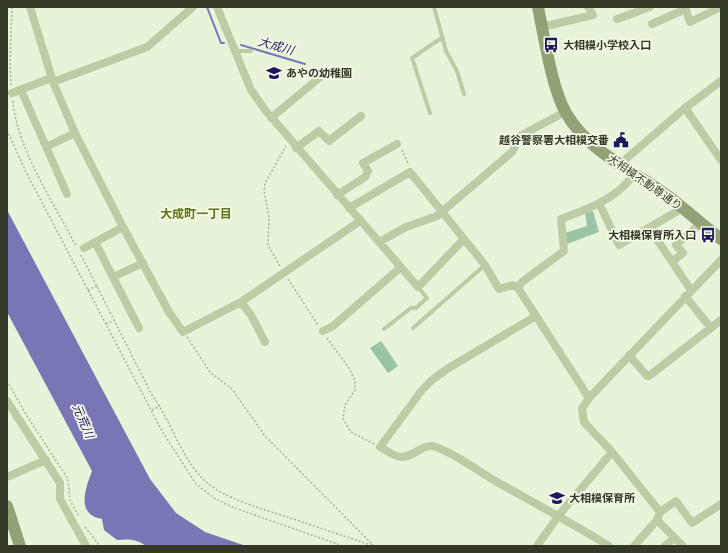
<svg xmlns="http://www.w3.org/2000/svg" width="728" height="553" font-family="Barlow,'Noto Sans JP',sans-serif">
<rect width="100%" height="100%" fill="#e7f4da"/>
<path fill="#99c5a6" d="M593,211L599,232L567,244L565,233L587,226L585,213Z
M381,341L398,366L388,373L370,348Z"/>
<path fill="#7876b4" d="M7,210L150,479L176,513L205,532L246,546H146C136,539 129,539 117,540L104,530L102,519C75,515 86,487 92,471L7,312Z"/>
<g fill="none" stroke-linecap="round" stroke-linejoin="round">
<path stroke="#7876b4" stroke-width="2" d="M207,7L221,43H224
M241,45L305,64"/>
<path stroke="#a6b68d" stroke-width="1.5" stroke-dasharray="2 2" stroke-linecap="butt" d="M11,85L10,64L12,7
M13,101C17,149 54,203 76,246
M7,130L26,172L162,431L196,484L214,498L232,507L343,546
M402,150L409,165
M81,255L152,395C171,421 180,455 202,478C222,499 264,509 290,518C318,527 346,537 374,546
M280,266L268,245L269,217L264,191L265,183L286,146
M288,279L318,325
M88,290L97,286
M106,324L115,320
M187,337L210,372L232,389L265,436L374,546
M327,338L349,368L355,381V390L345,405L343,419L351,432L374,444
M7,381L27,416L68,479L70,500L79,517
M152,410L160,406
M85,527L100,546"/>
<path stroke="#bccda5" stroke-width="4" d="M434,7L446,51L457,71L464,94
M235,51H251
M430,113L412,58L443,37
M413,328L485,265
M384,329L411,308H416L427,298L418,287"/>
<path stroke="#bccda5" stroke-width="8" d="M30,7L53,82L75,133L123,227L169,312L183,332L241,302L360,221
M217,7L251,90L266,111L418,287L464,239
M685,7L690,22L721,7
M617,19L650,7
M652,24L686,9
M542,27L593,15L588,7
M53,82L147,47L193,7
M21,90L67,194
M12,93L51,78
M685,108L721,160
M271,118L319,78
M46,147L75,133
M296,148L319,131L329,141L361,116
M622,165L627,158L685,108L721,81
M337,195L365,177L368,171L363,163L397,144
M599,203L619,245L676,212L680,206
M349,208L410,172L485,265L499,289L513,285L518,288L589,398
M656,238L691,290
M95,242L139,328
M379,242L406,227L437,216L512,152L520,136L565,112
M84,248L123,227
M672,262L683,253L676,245L701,223
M113,277L143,263
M518,288L522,282L564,251L561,219C588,209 617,199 634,174
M685,296L711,328
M241,302L251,315L265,342
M536,316L447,369L432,380L422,390L380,447C386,450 395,457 402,457C415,457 423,442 436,447C458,455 476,470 497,482C534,503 572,523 609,546
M323,331L333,326L401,267
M629,355L647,376H649L721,320
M7,401L60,483V499L86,546
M612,452L660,512L657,520L634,546
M7,477L46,460
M660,512L676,501L692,523L721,504
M657,520L683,546
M537,546L559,515L612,452L584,422L582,409L589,398L721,260
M665,546L674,538"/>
<path stroke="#93a176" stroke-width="12" d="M538,7C544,36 552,89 566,113C587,150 628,168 662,192C682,206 701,224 721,239
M7,506L20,546"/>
</g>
<defs>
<g id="bus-bare" transform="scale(1.2)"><path d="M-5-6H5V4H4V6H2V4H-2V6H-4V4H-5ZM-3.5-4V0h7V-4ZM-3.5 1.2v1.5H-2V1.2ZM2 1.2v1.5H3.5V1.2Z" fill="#1b185e" stroke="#f1fbe7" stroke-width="2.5" paint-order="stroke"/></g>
<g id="school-bare" transform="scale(1.2)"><path d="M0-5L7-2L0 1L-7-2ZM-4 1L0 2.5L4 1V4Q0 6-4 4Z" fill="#1b185e" stroke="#f1fbe7" stroke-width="2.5" paint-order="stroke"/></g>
<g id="civic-bare" transform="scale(1.2)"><path d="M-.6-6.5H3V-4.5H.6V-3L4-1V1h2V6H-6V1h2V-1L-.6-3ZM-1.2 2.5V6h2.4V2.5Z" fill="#1b185e" stroke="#f1fbe7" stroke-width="2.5" paint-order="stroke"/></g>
</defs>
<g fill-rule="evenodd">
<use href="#bus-bare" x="551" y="45"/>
<use href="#school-bare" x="274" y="73"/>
<use href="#civic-bare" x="621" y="140"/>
<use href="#bus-bare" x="708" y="235"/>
<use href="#school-bare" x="557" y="498"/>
</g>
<g text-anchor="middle" stroke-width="3.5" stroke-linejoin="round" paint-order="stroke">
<g font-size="11" font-weight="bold" fill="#333827" stroke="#f1fbe7" text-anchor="start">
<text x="563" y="49">大相模小学校入口</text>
<text x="286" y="77">あやの幼稚園</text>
<text x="609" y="144" text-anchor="end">越谷警察署大相模交番</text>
<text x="696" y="239" text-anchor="end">大相模保育所入口</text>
<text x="569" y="502">大相模保育所</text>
</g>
<g font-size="11" fill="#333827" stroke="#f1fbe7">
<text transform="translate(645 182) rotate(35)" y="4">大相模不動尊通り</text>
</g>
<g font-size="12" font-style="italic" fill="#1b185e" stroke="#f1fbe7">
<text transform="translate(276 46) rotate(16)" y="4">大成川</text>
<text transform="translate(83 421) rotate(67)" y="4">元荒川</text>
</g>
<g font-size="12" font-weight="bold" fill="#627617" stroke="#f1fbe7">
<text x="196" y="218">大成町一丁目</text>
</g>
</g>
<rect width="728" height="553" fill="none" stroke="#333827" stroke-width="16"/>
</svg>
